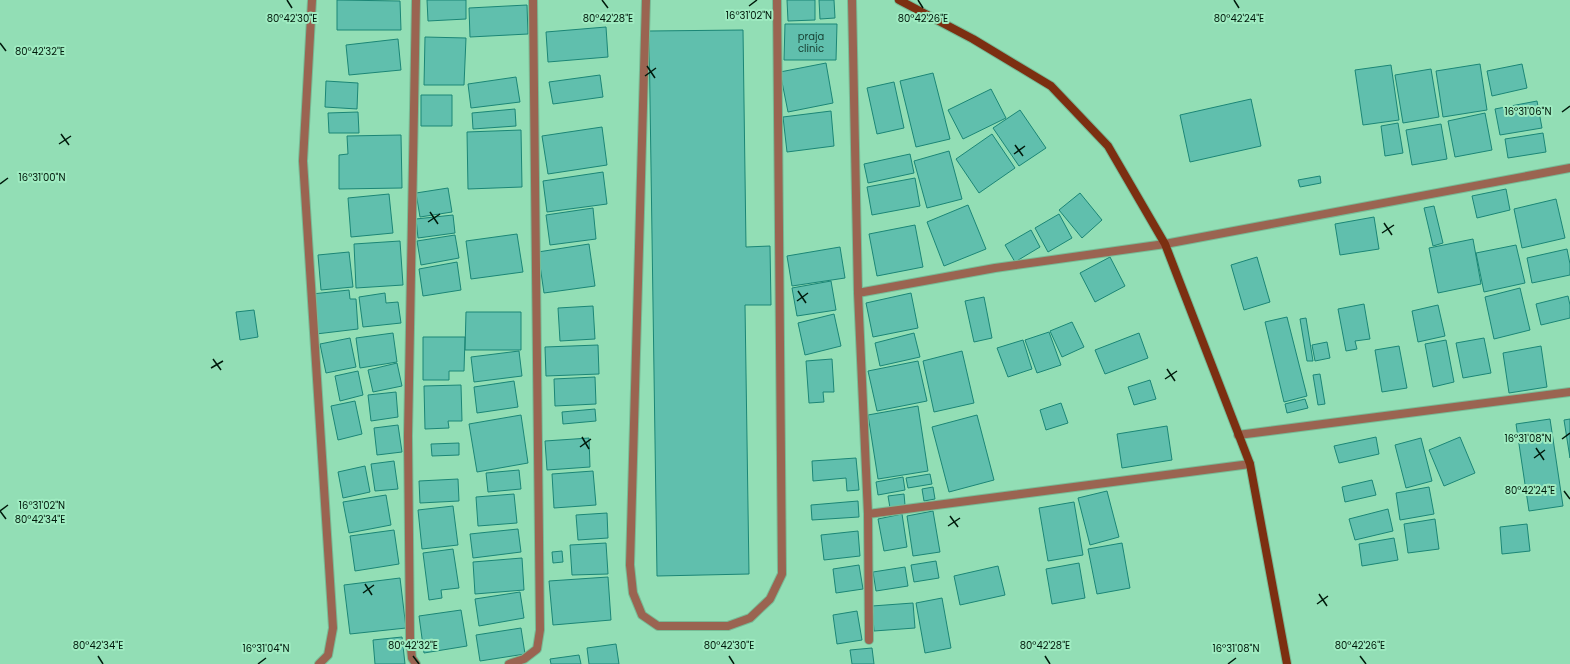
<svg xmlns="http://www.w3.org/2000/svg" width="1570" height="664" font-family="Poppins,sans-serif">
<rect width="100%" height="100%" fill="#92deb5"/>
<path fill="#60bfad" stroke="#1b8676" d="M337,0L400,1L401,30H337Z
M427,0H466V19L428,21Z
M787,0H815V20L788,21Z
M819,0H834L835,18L820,19Z
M527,5L528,34L470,37L469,8Z
M785,24H837L836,60H784Z
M606,27L608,57L548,62L546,32Z
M743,30L746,247L770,246L771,305H745L749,574L657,576L649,31Z
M425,37L466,38L464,85H424Z
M398,39L401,70L349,75L346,45Z
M826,63L833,103L788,112L780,72Z
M1480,64L1487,110L1443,117L1436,71Z
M1522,64L1527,88L1492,96L1487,71Z
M1391,65L1399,120L1363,125L1355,70Z
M1431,69L1439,117L1403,123L1395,75Z
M933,73L950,139L916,147L900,81Z
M600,75L603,97L553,104L549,82Z
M516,77L520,102L471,108L468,84Z
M326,81L358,83L357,109L325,107Z
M894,82L904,128L877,134L867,88Z
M991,89L1006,118L963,139L948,110Z
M421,95H452V126H421Z
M1251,99L1261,146L1190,162L1180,115Z
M1537,101L1542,128L1500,135L1495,109Z
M515,109L516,126L473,129L472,113Z
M1020,110L1046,148L1019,166L993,128Z
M831,111L834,146L787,152L783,117Z
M358,112L359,133H329L328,113Z
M1485,113L1492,150L1455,157L1448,121Z
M1398,123L1403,153L1385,156L1381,126Z
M1441,124L1447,159L1412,165L1406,130Z
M602,127L607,165L548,174L542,136Z
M521,130L522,187L468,189L467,132Z
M1543,133L1546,152L1508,158L1505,139Z
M992,134L1015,168L979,193L956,159Z
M401,135L402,188L339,189V155L348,154L347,136Z
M949,151L962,199L927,208L914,161Z
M910,154L914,173L868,183L864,164Z
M603,172L607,204L547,212L543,181Z
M1320,176L1321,183L1300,187L1298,180Z
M915,178L920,206L872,215L867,187Z
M448,188L452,212L420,217L416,193Z
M1506,189L1510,210L1477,218L1472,196Z
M1080,193L1102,220L1082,238L1059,210Z
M389,194L393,233L351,237L348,198Z
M1556,199L1565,238L1522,248L1514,209Z
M968,205L986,249L944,266L927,222Z
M1434,206L1443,243L1433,246L1424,208Z
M593,208L596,239L550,245L546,215Z
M1059,214L1072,238L1048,252L1035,228Z
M453,215L455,233L418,238L416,219Z
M1374,217L1379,249L1340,255L1335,224Z
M915,225L923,267L877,276L869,234Z
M1031,230L1040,247L1015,262L1005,245Z
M517,234L523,272L471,279L466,241Z
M455,235L459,258L421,265L417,241Z
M1473,239L1481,284L1438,293L1429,248Z
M400,241L403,285L356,288L354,244Z
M589,244L595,286L544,293L538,252Z
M1516,245L1525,283L1484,292L1476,253Z
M840,247L845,278L792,286L787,256Z
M1567,249L1570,264V275L1532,283L1527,258Z
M349,252L353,287L321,290L318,255Z
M1110,257L1125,286L1095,302L1080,273Z
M1257,257L1270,302L1244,310L1231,265Z
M457,262L461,290L423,296L419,269Z
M831,281L836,310L797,316L792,288Z
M1520,288L1530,330L1494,339L1485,297Z
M349,290L350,299H356L358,329L316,334L312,294Z
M385,293L386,303L398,302L401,323L363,327L359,297Z
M911,293L918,328L873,337L866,303Z
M1568,296L1570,305V318L1541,325L1536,304Z
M984,297L992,338L974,342L965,301Z
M1364,304L1370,339L1355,341L1357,349L1346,351L1338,309Z
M1438,305L1445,336L1418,342L1412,311Z
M593,306L595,339L560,341L558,308Z
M254,310L258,337L240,340L236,312Z
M466,312H521V350H465Z
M834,314L841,346L805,355L798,323Z
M1287,317L1307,396L1284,402L1265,322Z
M1306,318L1313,361H1307L1300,319Z
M1072,322L1084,347L1062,357L1050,331Z
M1049,332L1061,365L1037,373L1025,340Z
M393,333L397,362L360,368L356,338Z
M914,333L920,357L880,366L875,343Z
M1139,333L1148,358L1105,374L1095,350Z
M423,337H465L464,371H449V380H423Z
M350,338L356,367L326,373L320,344Z
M1484,338L1491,373L1463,378L1456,343Z
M1023,340L1032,369L1008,377L997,348Z
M1446,340L1454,382L1433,387L1425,344Z
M1327,342L1330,358L1315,361L1312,345Z
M598,345L599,374L546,376L545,347Z
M1399,346L1407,388L1382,392L1375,350Z
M1541,346L1547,387L1509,393L1503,353Z
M519,351L522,376L474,382L471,357Z
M962,351L974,403L934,412L923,361Z
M832,359L834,392H823L824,402L809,403L806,361Z
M918,361L927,401L877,411L868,371Z
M397,363L402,386L373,392L368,370Z
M358,371L363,395L340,401L335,376Z
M1320,374L1325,404L1318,405L1313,375Z
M595,377L596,404L555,406L554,379Z
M1150,380L1156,399L1134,405L1128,387Z
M514,381L518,407L477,413L474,387Z
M461,385L462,421H448L449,428L425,429L424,386Z
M396,392L398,417L371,421L368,395Z
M1305,399L1308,408L1287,413L1285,404Z
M355,401L362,434L338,440L331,406Z
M1061,403L1068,423L1046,430L1040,410Z
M918,406L928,471L878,479L868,415Z
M595,409L596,421L563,424L562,412Z
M521,415L528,463L477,472L469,424Z
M977,415L994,480L949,492L932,427Z
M1550,419L1563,506L1529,511L1516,424Z
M1570,419V458L1564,420Z
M398,425L402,452L377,455L374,428Z
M1167,426L1172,460L1122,468L1117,434Z
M1376,437L1379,454L1339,463L1334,446Z
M1460,437L1475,473L1444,486L1429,450Z
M589,438L590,467L547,470L545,441Z
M1421,438L1432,481L1406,488L1395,445Z
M459,443V455L432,456L431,444Z
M856,458L859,490L847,491L846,478L813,481L812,461Z
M394,461L398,489L375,491L371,464Z
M365,466L370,492L343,498L338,472Z
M519,470L521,489L488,492L486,473Z
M593,471L596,505L554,508L552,474Z
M930,474L932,484L908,488L906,478Z
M903,477L905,490L878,495L876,482Z
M458,479L459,501L420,503L419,481Z
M1372,480L1376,495L1345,502L1342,487Z
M933,487L935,499L924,501L922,489Z
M1429,487L1434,514L1400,520L1396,493Z
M1107,491L1119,537L1090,545L1078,498Z
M514,494L517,523L478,526L476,497Z
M904,494L905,505L890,508L888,496Z
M386,495L391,525L349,533L343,502Z
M858,501L859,517L812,520L811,505Z
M1074,502L1083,555L1048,561L1039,508Z
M453,506L458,545L422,549L418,510Z
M1388,509L1393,531L1355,540L1349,519Z
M933,511L940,552L913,556L907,516Z
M607,513L608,538L578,540L576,515Z
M902,514L907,547L884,551L878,519Z
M1435,519L1439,549L1408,553L1404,524Z
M1527,524L1530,551L1502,554L1500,527Z
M518,529L521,552L473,558L470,534Z
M394,530L399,564L355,571L350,536Z
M858,531L860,556L824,560L821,535Z
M1394,538L1398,560L1362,566L1359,544Z
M606,543L608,574L572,575L570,545Z
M1122,543L1130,588L1097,594L1088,549Z
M453,549L459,588L441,590L442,598L429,600L423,553Z
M562,551L563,562L553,563L552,552Z
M522,558L524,590L475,594L473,562Z
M936,561L939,578L914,582L911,565Z
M1079,563L1085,598L1052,604L1046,569Z
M859,565L863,589L836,593L833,569Z
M998,566L1005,595L960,605L954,576Z
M905,567L908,586L876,591L873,572Z
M608,577L611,620L553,625L549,581Z
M400,578L406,628L350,634L344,585Z
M520,592L524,618L479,626L475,599Z
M942,598L951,648L925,653L916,603Z
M913,603L915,628L874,631L872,606Z
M461,610L467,646L424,653L419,616Z
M857,611L862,640L837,644L833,615Z
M521,628L525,654L480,661L476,635Z
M402,637L405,664H375L373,640Z
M616,644L619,664H589L587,648Z
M872,648L874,664H852L850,650Z
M579,655L581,664H551L550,659Z"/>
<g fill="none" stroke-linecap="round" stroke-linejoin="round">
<g stroke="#78bb96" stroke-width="10">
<path id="street" d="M312,0L303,161L333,628L328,655L319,664
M646,0L630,565L633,593L642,615L658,626H728L750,618L770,599L782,574L777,0
M852,0L858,293L868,514L869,640
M858,293L995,268L1165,244L1570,168
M1238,435L1570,392
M868,514L1250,464
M416,664L412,658L410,638L408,436L416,0
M509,664L524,659L537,649L540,630L533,0"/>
</g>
<g stroke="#78bb96" stroke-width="10">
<path id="secondary" d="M899,0L973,39L1051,86L1108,146L1165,244L1250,464L1287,664"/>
</g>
<use href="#street" stroke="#9a6451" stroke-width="8"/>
<use href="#secondary" stroke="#7c2f11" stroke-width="8"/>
</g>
<path fill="none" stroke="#00190b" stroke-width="1.5" d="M287,0L292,8M602,0L608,8M918,0L923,8M1234,0L1239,8M749,6L757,0M0,43L6,51M647,66L655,78M645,76L656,68M1562,112L1570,106M61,134L69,145M59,144L71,136M1015,145L1023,156M1014,154L1025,146M0,184L8,178M430,212L438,224M428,222L440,214M1384,223L1392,235M1382,233L1394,225M798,291L806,303M797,301L808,293M213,359L221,370M211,368L223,361M1167,369L1175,381M1165,379L1177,371M582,437L589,449M1562,439L1570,433M580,447L591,439M1536,448L1544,460M1534,458L1545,450M1564,491L1570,499M0,511L6,519M0,511L8,505M950,516L958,527M948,526L960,518M365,584L372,595M363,593L374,585M1319,594L1327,606M1317,604L1328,596M98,656L103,664M413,656L419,664M729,656L734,664M1045,656L1050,664M1360,656L1366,664M258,664L266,658M1228,664L1236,658"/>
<g text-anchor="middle" stroke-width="4" stroke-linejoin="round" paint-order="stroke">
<g font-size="10" fill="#184234">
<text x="811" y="40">praja<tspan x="811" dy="12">clinic</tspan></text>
</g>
</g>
<g font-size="10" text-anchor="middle" fill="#00190b" stroke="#9febc1" stroke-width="4" stroke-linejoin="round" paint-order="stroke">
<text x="749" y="19">16°31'02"N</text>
<text x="292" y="22">80°42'30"E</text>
<text x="608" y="22">80°42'28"E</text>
<text x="923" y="22">80°42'26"E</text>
<text x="1239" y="22">80°42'24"E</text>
<text x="40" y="55">80°42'32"E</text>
<text x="1528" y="115">16°31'06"N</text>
<text x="42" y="181">16°31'00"N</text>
<text x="1528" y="442">16°31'08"N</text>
<text x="1530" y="494">80°42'24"E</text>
<text x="42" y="509">16°31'02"N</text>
<text x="40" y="523">80°42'34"E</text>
<text x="98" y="649">80°42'34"E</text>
<text x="413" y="649">80°42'32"E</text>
<text x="729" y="649">80°42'30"E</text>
<text x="1045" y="649">80°42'28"E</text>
<text x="1360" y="649">80°42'26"E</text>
<text x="266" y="652">16°31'04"N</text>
<text x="1236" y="652">16°31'08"N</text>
</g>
</svg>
